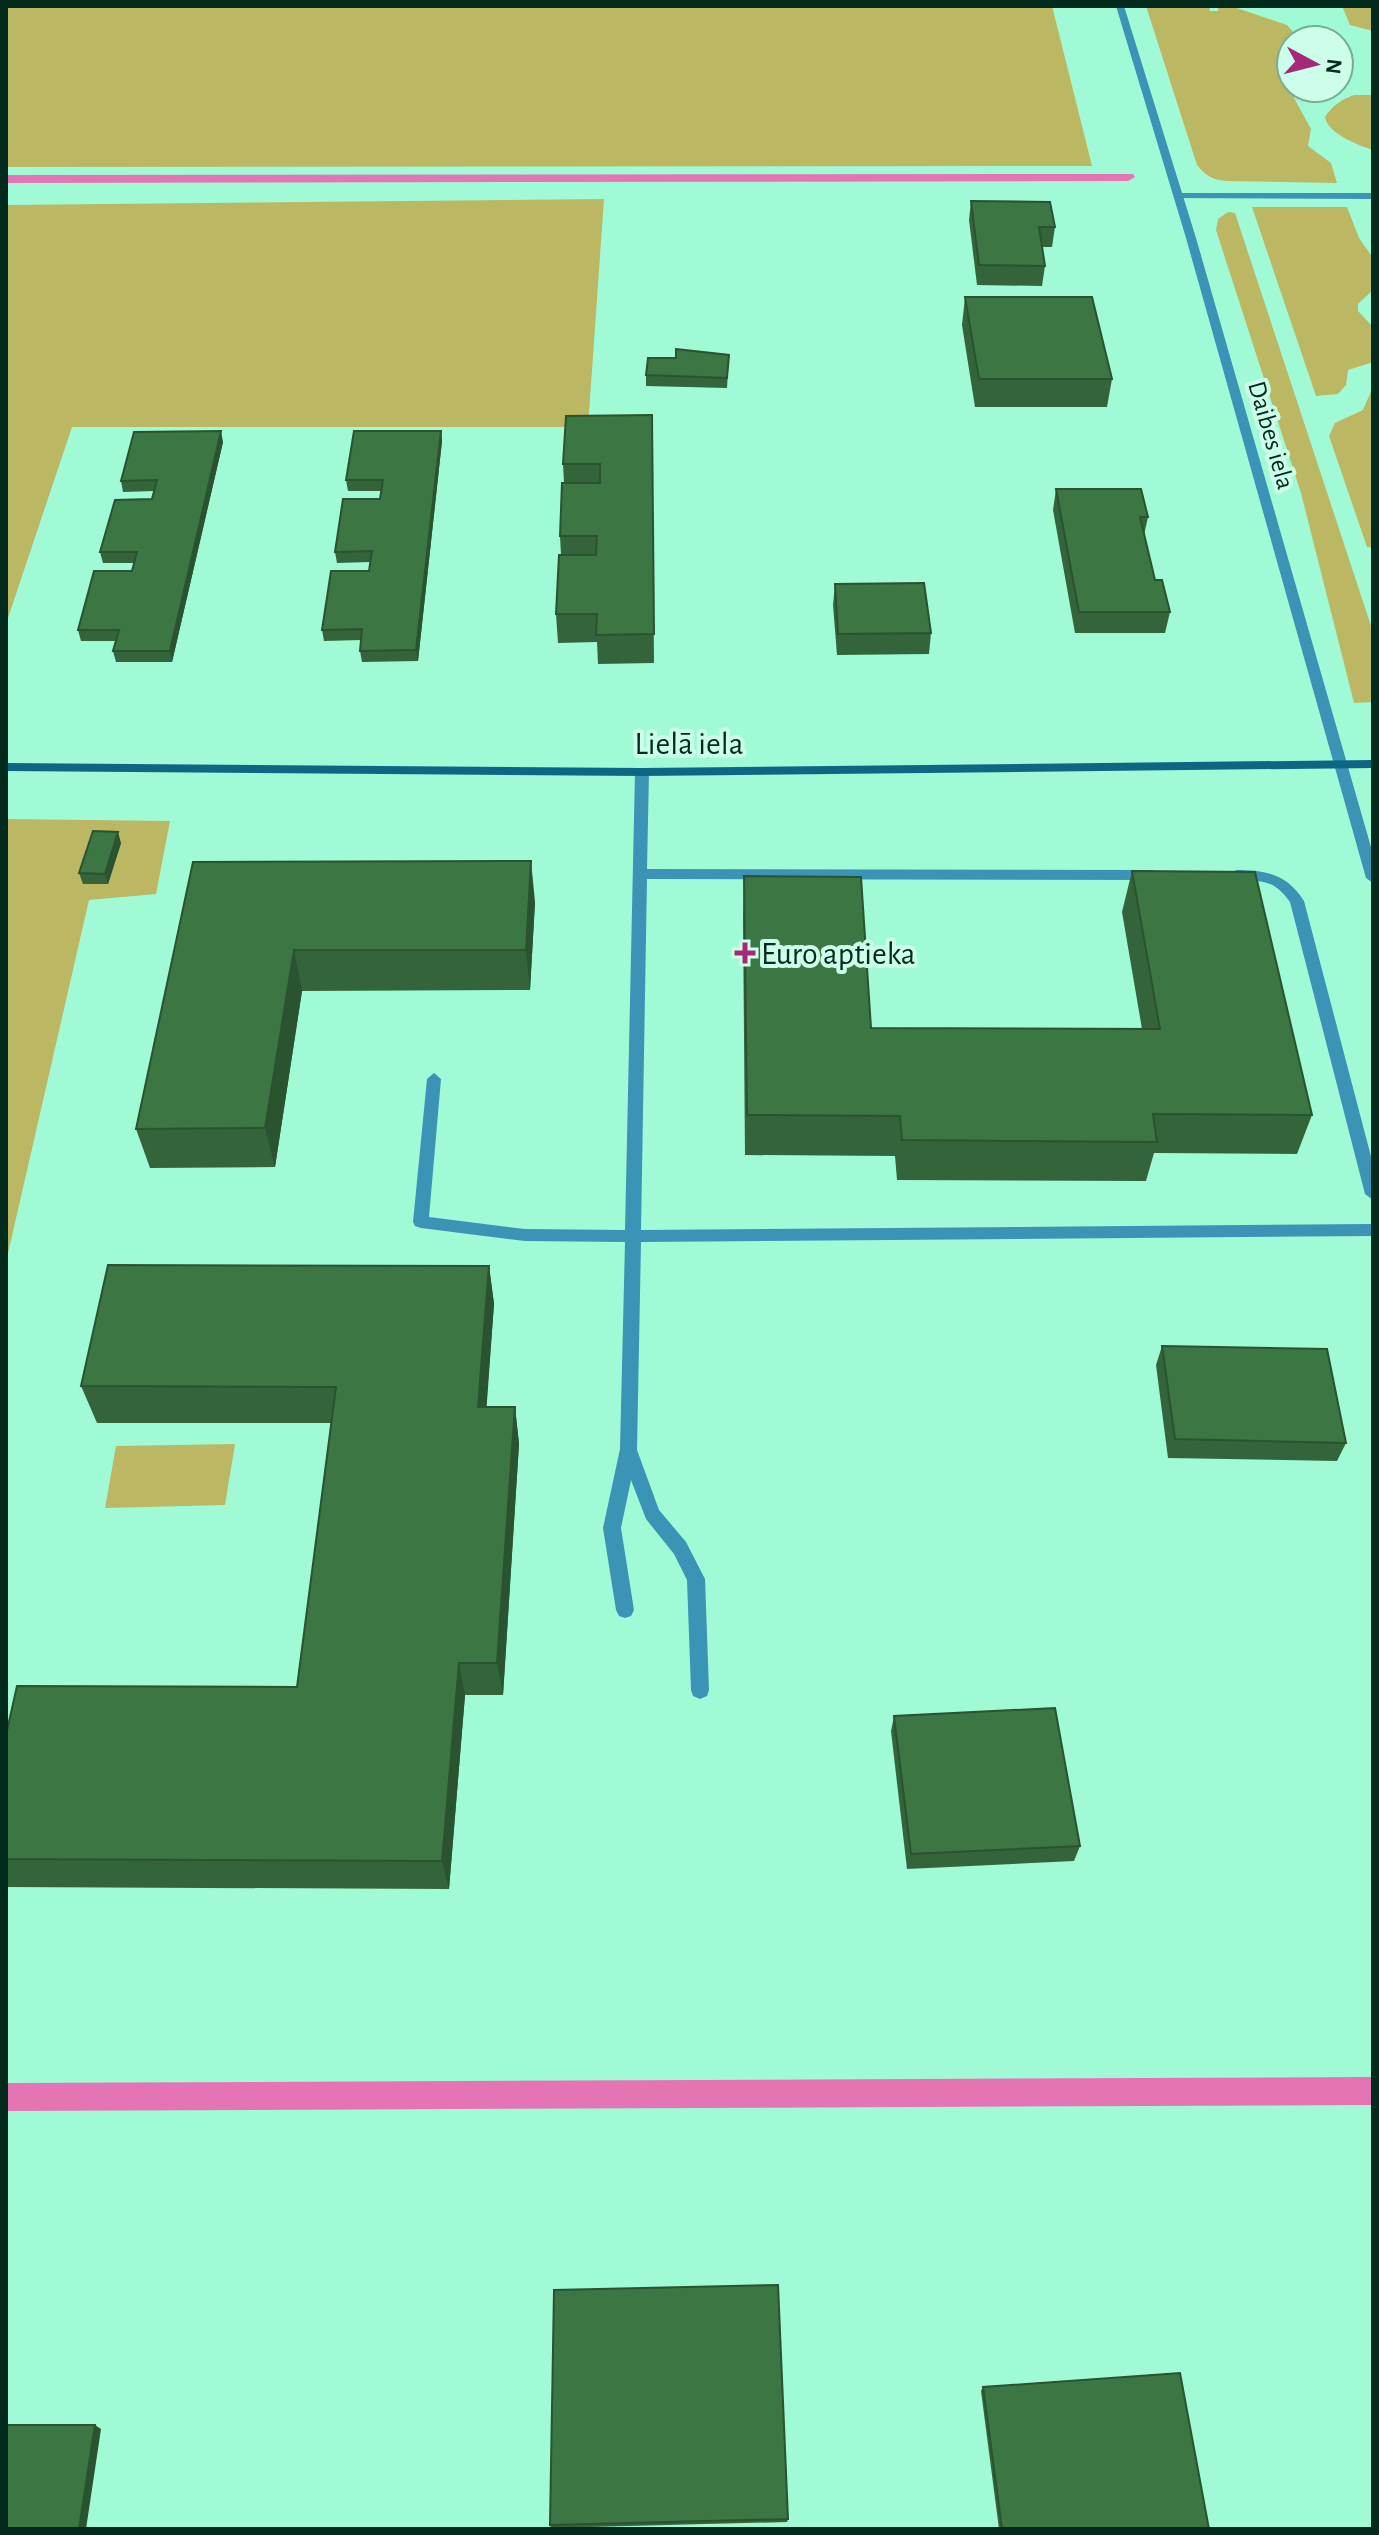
<svg xmlns="http://www.w3.org/2000/svg" width="1379" height="2535" font-family="'Alegreya Sans',sans-serif">
<rect width="100%" height="100%" fill="#a1fad6"/>
<path fill="#bbb763" d="M6,6H1052L1092,166L6,167Z
M1146,6L1209,7L1210,11H1218V6H1231L1287,25L1295,34L1325,40H1291V88H1313L1295,93L1294,98L1311,129L1308,146L1331,163L1337,183L1227,181C1213,180 1206,176 1197,165Z
M1342,6H1373V31L1350,25Z
M1354,95H1373V150C1358,145 1328,134 1325,117C1333,105 1341,100 1354,95Z
M604,199L588,427H72L6,624V205Z
M1252,207H1347L1359,238L1373,258V290L1358,304V311L1373,327V362L1348,370L1346,385L1338,394L1316,396Z
M1228,212L1235,213L1373,632V702L1354,703L1301,493L1216,230L1218,219Z
M1373,387V547H1367L1329,436L1335,423L1363,410Z
M6,819L170,821L156,894L89,900L6,1262Z
M235,1444L225,1505L105,1508L116,1446Z"/>
<g fill="none" stroke-linecap="round" stroke-linejoin="round">
<path fill="#e474b4" fill-rule="evenodd" d="M1133,174L1135,177L1128,181L6,183V175Z
M1373,2077V2105L6,2111V2083Z"/>
<path fill="#3b94b6" fill-rule="evenodd" d="M1179,193H1373V199L1176,198V194Z
M642,768L649,772L647,869L1153,870L1160,875L1153,880L647,879L641,1230L1373,1224V1236L641,1242L637,1450L659,1510L686,1542L705,1579L709,1690L707,1696L700,1699L693,1696L691,1690L687,1580L674,1554L646,1519L631,1480L621,1528L634,1610L631,1616L625,1618L619,1616L616,1610L603,1528L620,1449L625,1242L525,1241L421,1228L415,1226L413,1222L427,1079L434,1073L441,1079L429,1217L525,1229L625,1230L635,772Z
M1236,870C1266,870 1287,874 1304,901L1373,1164V1200L1365,1194L1290,902C1271,875 1259,884 1231,878L1229,875Z"/>
<path fill="#3b94b6" fill-rule="evenodd" d="M1116,6H1124L1196,238L1373,854V883L1366,878L1186,238Z"/>
<path fill="#0d6784" fill-rule="evenodd" d="M1373,760V768L642,776L6,771V763L642,768Z"/>
</g>
<path fill="#34653a" d="M971,201L1055,227L1052,247H1042L1045,266L1042,286L977,285L969,220Z
M965,297L1112,379L1107,407H975L962,325Z
M729,355L727,388L646,386V375L676,358Z
M652,415L654,663L598,664L597,642L558,643L556,614L561,555L560,536L564,483L563,464Z
M441,431L442,441L418,661L362,662L360,651L361,640L324,641L322,630L369,571L370,562L337,563L335,552L380,499L382,491H348L346,480Z
M223,442L172,662H116L113,651L116,641H81L78,630L132,571L134,563H103L100,552L152,499L154,491L123,492L121,481Z
M1056,489L1148,517L1144,535L1155,580L1170,612L1165,633H1075L1053,510Z
M835,584L931,633L929,654L837,655L833,605Z
M121,843L108,884H83L79,873Z
M193,862L535,902L530,990L302,991L275,1167L150,1168L136,1129Z
M1132,871L1312,1115L1297,1154L1154,1153L1146,1181L897,1180L895,1156L745,1155L743,917L744,876L871,1028L1142,1029L1122,912Z
M489,1266L494,1304L486,1407H515L519,1444L503,1695H465L449,1889L6,1887V1735L297,1687L331,1423H97L81,1386Z
M1162,1346L1346,1443L1337,1461L1168,1458L1156,1365Z
M894,1716L1080,1846L1074,1861L907,1869L891,1731Z
M983,2387L1209,2529H999L981,2391Z
M788,2519L787,2522L551,2528L550,2525Z"/>
<path fill="#2a532f" d="M221,431L223,442L172,662L170,651Z
M441,431L442,441L418,661L416,650Z
M118,832L121,843L108,884L105,874Z
M531,861L535,902L530,990L526,950Z
M294,950L302,991L275,1167L265,1128Z
M489,1266L494,1304L484,1443L478,1407Z
M515,1407L519,1444L503,1695L497,1663Z
M459,1663L465,1695L449,1889L442,1861Z
M95,2425L101,2429L86,2529H79Z"/>
<path fill="#3c7643" stroke="#2a532f" stroke-width="2" d="M971,201L1050,202L1055,227H1039L1045,266L979,265Z
M965,297H1092L1112,379H979Z
M676,349L729,355L727,378L646,375L648,358H676Z
M652,415L654,634L596,635L597,614H556L559,555H596L597,536H560L562,483H600V464H563L566,416Z
M221,431L170,651H113L119,630H78L94,571H132L137,552H100L115,500L152,499L157,480L121,481L134,432Z
M354,431H441L416,650L360,651L362,629L322,630L331,571H369L372,551L335,552L343,499H380L383,480H346Z
M1056,489H1141L1148,517H1140L1155,580H1162L1170,612H1079Z
M924,583L931,633L838,634L835,584Z
M93,831L118,832L105,874L79,873Z
M531,861L526,950H294L265,1128L136,1129L193,862Z
M1132,871L1255,872L1312,1115L1153,1114L1157,1142L902,1140L900,1116L747,1115L744,876L861,877L871,1028L1160,1029Z
M108,1265L489,1266L478,1407H515L497,1663H459L442,1861L6,1859V1735L17,1686L297,1687L336,1387L81,1386Z
M1162,1346L1327,1349L1346,1443L1175,1439Z
M1055,1708L1080,1846L911,1854L894,1716Z
M778,2285L788,2519L550,2525L554,2290Z
M1180,2373L1209,2529H1002L983,2387Z
M6,2425H95L79,2529H6Z"/>
<path fill="#a72879" stroke="#ccffe9" stroke-width="3" d="M741 941h8v8h8v8h-8v8h-8v-8h-8v-8h8z"/>
<g text-anchor="middle" stroke-width="8" stroke-linejoin="round" paint-order="stroke">
<g font-size="26" fill="#022a1d" stroke="#ccffe9">
<text transform="translate(1272 435) rotate(74)" y="9">Daibes iela</text>
</g>
<g font-size="32" fill="#022a1d" stroke="#ccffe9">
<text x="689" y="754">Lielā iela</text>
</g>
<g font-size="32" fill="#022a1d" stroke="#ccffe9" text-anchor="start">
<text x="761" y="964">Euro aptieka</text>
</g>
</g>
<rect width="1379" height="2535" fill="none" stroke="#022a1d" stroke-width="16"/>
<g transform="translate(1315 64) rotate(97)"><circle r="38" fill="#ccffe9" stroke="#7baa97" stroke-width="2"/>
<path d="M0-6L14 30L0 20L-14 30Z" fill="#a72879"/>
<text y="-12" font-size="22" font-weight="bold" text-anchor="middle" fill="#022a1d">N</text>
</g>
</svg>
